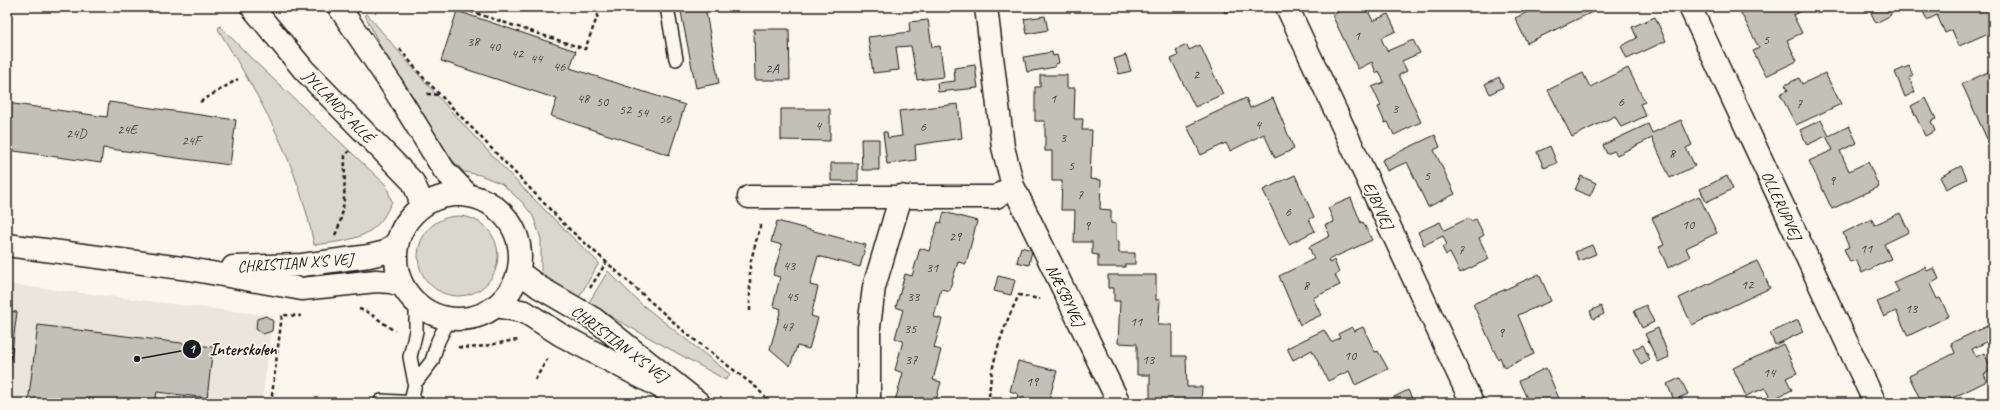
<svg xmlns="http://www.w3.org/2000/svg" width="2000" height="410" font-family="Caveat,sans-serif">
<rect width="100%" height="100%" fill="#fbf7ec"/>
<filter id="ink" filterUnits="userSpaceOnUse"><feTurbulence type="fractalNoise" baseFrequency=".025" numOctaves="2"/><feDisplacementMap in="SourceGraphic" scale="8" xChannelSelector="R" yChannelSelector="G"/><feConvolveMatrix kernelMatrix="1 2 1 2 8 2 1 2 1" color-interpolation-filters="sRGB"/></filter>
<g filter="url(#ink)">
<path fill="#eae6dc" d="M7,284L273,316L262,403H7Z"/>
<path fill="#dad7ce" stroke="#7b7a75" d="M367,14C440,102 516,184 599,263L578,299L548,282L543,275L541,270V239L533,216L522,202L502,184L480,175L464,172L445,152L386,58L365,15Z
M220,26L250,57L386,185L392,202C388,209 384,218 379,223C363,241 336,242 314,245C298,162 261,100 218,29Z
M418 256a40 40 0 1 1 80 0a40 40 0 1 1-80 0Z
M608,271L640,303L730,374L726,380L588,304Z"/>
<path fill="#c3c0b8" stroke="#1c1c1c" d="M680,7H705L719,83L696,88Z
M1223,7H1244L1225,13Z
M1349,7H1366L1373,21L1388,14L1396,31L1381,38L1387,51L1413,40L1420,53L1402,61L1407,71L1399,75L1421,122L1394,135L1388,122L1385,123L1378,107L1381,106L1372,87L1384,82L1379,71L1376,73L1372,62L1358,69L1332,15Z
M1538,7H1603L1527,43L1515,18Z
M1755,7H1810L1793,15L1802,33L1787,40L1797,61L1766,76L1753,51L1759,48L1741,13Z
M1868,7H1887L1891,15L1876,23Z
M1921,7H1993V31L1959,46L1952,30L1945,33L1937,15L1927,20Z
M457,11L576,51L570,68L685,105L669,155L551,116L557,99L441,61Z
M1045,16L1048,30L1027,34L1024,19Z
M1655,17L1666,41L1627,59L1621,46L1637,38L1632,27Z
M928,20L932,47L940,46L944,77L917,80L911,46L896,47L899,70L873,73L868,37L910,32L909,22Z
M754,29H789L790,80H755Z
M1187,45L1189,50L1200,45L1223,94L1195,107L1171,59L1178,56L1176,50Z
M1052,52L1053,56L1057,55L1059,63L1055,64V67L1027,72L1024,57Z
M1126,55L1131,71L1119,74L1114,59Z
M975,65L978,88L938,92L937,83L955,81L954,68Z
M1909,66L1913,76L1909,78L1915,92L1905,97L1895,72Z
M1628,68L1645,102L1640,104L1646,116L1621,127L1615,116L1572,137L1548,90L1583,73L1590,87Z
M1990,71L1993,76V136L1987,139L1962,84Z
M1825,73L1841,104L1796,125L1780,94L1788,90L1785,85L1799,78L1802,84Z
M1040,75H1067V88H1075L1074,119H1083L1082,130H1092L1090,179L1101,180L1100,209L1111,210V223L1116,224V241H1119V253H1135V264H1125V267H1098V255L1092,254V242H1074L1075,210H1061L1062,181H1052V151H1045V121H1035V87H1040Z
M1499,77L1503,87L1490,94L1485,84Z
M1246,98L1250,108L1273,98L1294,149L1275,158L1264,134L1230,151L1226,143L1201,155L1187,126Z
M1926,98L1936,119L1931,121L1935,131L1925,136L1911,106Z
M109,102L236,120L230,165L103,148L101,163L7,150V103L107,117Z
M958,104L962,138L915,145L916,160L887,164L883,132H887L888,138L902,136L899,111Z
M781,109H830V141L781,140Z
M1681,120L1692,145L1686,148L1695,166L1670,178L1652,138L1617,155L1614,151L1607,154L1603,145L1648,124L1652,133Z
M1821,120L1829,136L1849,126L1857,143L1840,151L1849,171L1868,162L1879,187L1832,209L1809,161L1833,150L1826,136L1807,145L1800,130Z
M1435,135L1440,147L1434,150L1455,194L1428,207L1407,162L1387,171L1382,160Z
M861,139H879V170H862Z
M1550,146L1557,163L1544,168L1537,152Z
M831,163H858V181H831Z
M1961,166L1967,179L1946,189L1940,177Z
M1295,175L1314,217L1309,219L1315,231L1289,244L1263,190Z
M1581,176L1596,183L1590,196L1575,190Z
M1727,176L1733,189L1706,202L1700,189Z
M1699,196L1717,233L1686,248L1690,257L1668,268L1659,247L1664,245L1652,218Z
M1351,198L1361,223L1363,222L1372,240L1328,260L1330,263L1334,260L1339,273L1335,275L1340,285L1313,298L1321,315L1300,325L1279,276L1314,259L1309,247L1330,236L1325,225L1334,222L1328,208Z
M944,212L977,221L966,264L958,262L949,291L941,289L934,317L942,319L934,348L941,350L933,380L941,382L935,403H903L895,401L903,373L895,370L903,341L895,338L903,310L896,307L905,274L912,276L920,248L929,251L938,222L941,223Z
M1900,213L1909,232L1884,244L1891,259L1862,273L1856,260L1850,262L1844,249L1849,247L1843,233L1872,219L1874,225Z
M1469,218L1471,221L1476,219L1484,235L1479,238L1489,259L1460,273L1450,253L1446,255L1442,247L1447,245L1443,236L1424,245L1418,232L1440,222L1444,230Z
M777,221L866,245L860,267L818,256L810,285L818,287L811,316L818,318L809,349L797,346L790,366L770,349L781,309L773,306L780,277L773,275L782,245L771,242Z
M1592,245L1596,254L1579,261L1575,252Z
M1021,247L1032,250L1029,265L1017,262Z
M1757,261L1770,288L1692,325L1679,298Z
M1925,267L1927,271L1934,268L1939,279L1930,284L1937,299L1940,298L1949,316L1908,336L1896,311L1884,317L1877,302L1899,292L1894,282Z
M1539,274L1551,301L1518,315L1534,354L1504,368L1500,357L1498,359L1473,304Z
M1108,275H1156V300H1160L1158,325H1172V356H1186L1187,387H1202L1201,403H1150V375H1137V344L1118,343L1120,301H1114V288H1108Z
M998,276L1015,280L1011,295L994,291Z
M1646,305L1654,322L1642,328L1634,311Z
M1601,306L1604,314L1593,319L1590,311Z
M7,311L17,312L8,382H7Z
M266,316L273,321L272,331L263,334L256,329L257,319Z
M1798,320L1803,332L1775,345L1770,333Z
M38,325L213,347L207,398L157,392L155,403H28Z
M1987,326L1993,339L1972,349L1976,357L1984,353L1992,370L1984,374L1987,381L1942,403H1922L1909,376L1955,353L1951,343Z
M1352,327L1354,331L1363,327L1375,352L1378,351L1388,369L1355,385L1349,371L1328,381L1312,350L1293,360L1287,348L1324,330L1331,342L1340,338L1338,334Z
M1658,328L1669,357L1658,362L1645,334Z
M1783,344L1797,373L1786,378L1792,390L1771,400L1765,388L1746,396L1733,368Z
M1643,345L1650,360L1641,365L1633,349Z
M1018,361L1057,371L1049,400L1056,403H1016L1018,394L1010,391Z
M1546,368L1561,403H1529L1519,381Z
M1680,378L1688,394L1674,400L1667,384Z
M1408,390L1414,403H1382Z"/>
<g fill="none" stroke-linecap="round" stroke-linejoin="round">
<g stroke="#1c1c1c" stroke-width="16">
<path id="lane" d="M667,7L676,59
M415,383L432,361L438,341L449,319
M381,401L418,403
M411,402L415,383L410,357L416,331V303"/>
</g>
<g stroke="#1c1c1c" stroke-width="25">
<path id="street" d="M986,7L1003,147L1013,186L1119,403
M1287,7L1472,403
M1690,7L1875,403
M749,197H996L1013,186
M869,403V327L874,287L901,196"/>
</g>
<g stroke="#1c1c1c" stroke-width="25">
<path id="secondary" d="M252,7L304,70L413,182L420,198L419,207
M339,7L389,81L444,170L467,194
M396 257a62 62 0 1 1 124 0a62 62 0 1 1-124 0Z
M7,245L189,269L302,289L376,281L391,282L403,286
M233,267L302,265L369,256L386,252L397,242
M519,272L539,287L594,319L699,403
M497,306L525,312L561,335L670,392"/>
</g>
<path stroke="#1c1c1c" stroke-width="2.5" stroke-dasharray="4 3" stroke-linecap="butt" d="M457,7L585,49L601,7
M400,49L421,75L567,227L687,334L757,388L770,403
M427,94L441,95
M200,102L238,79
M335,235C347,212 344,181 345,156L349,151
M590,288L606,263
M359,309C373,313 383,324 395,331
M750,311V264L761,223
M458,347C480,350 499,341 520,340
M535,380L549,356
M271,403L282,315L301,316
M989,403C989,366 1003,327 1019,295L1040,299"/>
<use href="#lane" stroke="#fbf7ec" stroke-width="13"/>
<use href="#street" stroke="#fbf7ec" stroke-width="22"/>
<use href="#secondary" stroke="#fbf7ec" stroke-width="22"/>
</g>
</g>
<g text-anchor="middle" stroke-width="3.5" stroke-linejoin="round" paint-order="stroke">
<g font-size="14" fill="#464543">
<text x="1357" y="40">1</text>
<text x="1766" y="44">5</text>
<text x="473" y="46">38</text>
<text x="494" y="51">40</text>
<text x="517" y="58">42</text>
<text x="536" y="63">44</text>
<text x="559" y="71">46</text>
<text x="772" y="73">2A</text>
<text x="1196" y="79">2</text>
<text x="583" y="103">48</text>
<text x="1053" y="103">1</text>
<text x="602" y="106">50</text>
<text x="1621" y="106">6</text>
<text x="1799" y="108">7</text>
<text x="1395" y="113">3</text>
<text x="625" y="114">52</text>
<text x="642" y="117">54</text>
<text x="665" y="123">56</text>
<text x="1258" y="129">4</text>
<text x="818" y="130">4</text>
<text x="923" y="131">6</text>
<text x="127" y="134">24E</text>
<text x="76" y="138">24D</text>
<text x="1063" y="142">3</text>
<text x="191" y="145">24F</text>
<text x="1672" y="158">8</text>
<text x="1071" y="170">5</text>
<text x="1427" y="180">5</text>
<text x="1832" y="185">9</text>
<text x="1080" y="199">7</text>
<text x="1288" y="216">6</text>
<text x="1688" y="229">10</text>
<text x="1087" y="230">9</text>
<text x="955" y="241">29</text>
<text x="1866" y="253">11</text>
<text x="1461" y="254">7</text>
<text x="789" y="270">43</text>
<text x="932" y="272">31</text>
<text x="1747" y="289">12</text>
<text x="1306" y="290">8</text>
<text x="792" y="301">45</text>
<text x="913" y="301">33</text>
<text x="1911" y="313">13</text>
<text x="1136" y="326">11</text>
<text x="787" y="331">47</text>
<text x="910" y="333">35</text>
<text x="1501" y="337">9</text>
<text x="1350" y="360">10</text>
<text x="911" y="364">37</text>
<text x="1148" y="364">13</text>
<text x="1769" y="377">14</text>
<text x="1032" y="386">19</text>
</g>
<g font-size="16" fill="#1c1c1c" stroke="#fbf7ec">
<text transform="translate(339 106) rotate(46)" y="6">JYLLANDS ALLÉ</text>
<text transform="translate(1379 205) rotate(65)" y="6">EJBYVEJ</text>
<text transform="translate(1782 205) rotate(65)" y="6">OLLERUPVEJ</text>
<text transform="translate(295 262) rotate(-4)" y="6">CHRISTIAN X'S VEJ</text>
<text transform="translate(1066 295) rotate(64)" y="6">NÆSBYVEJ</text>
<text transform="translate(620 343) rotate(37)" y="6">CHRISTIAN X'S VEJ</text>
</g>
</g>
<path fill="none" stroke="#1c1c1c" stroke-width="1.5" d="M137 359L192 349"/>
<g fill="#1c1c1c" stroke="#fbf7ec" stroke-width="1.5">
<circle cx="137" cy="359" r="4"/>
<circle cx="192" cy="349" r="10"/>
</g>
<g font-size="12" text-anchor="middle" font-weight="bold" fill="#fff">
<text x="192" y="353">1</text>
</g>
<g font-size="17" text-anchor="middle" font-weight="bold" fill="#1c1c1c" stroke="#fbf7ec" stroke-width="3.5" stroke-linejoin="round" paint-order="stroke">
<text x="243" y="355">Interskolen</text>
</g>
<rect width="2000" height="410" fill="none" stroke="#fbf7ec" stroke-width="24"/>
<rect x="12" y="12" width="1976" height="386" fill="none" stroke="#1c1c1c" stroke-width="1.5" filter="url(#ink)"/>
</svg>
